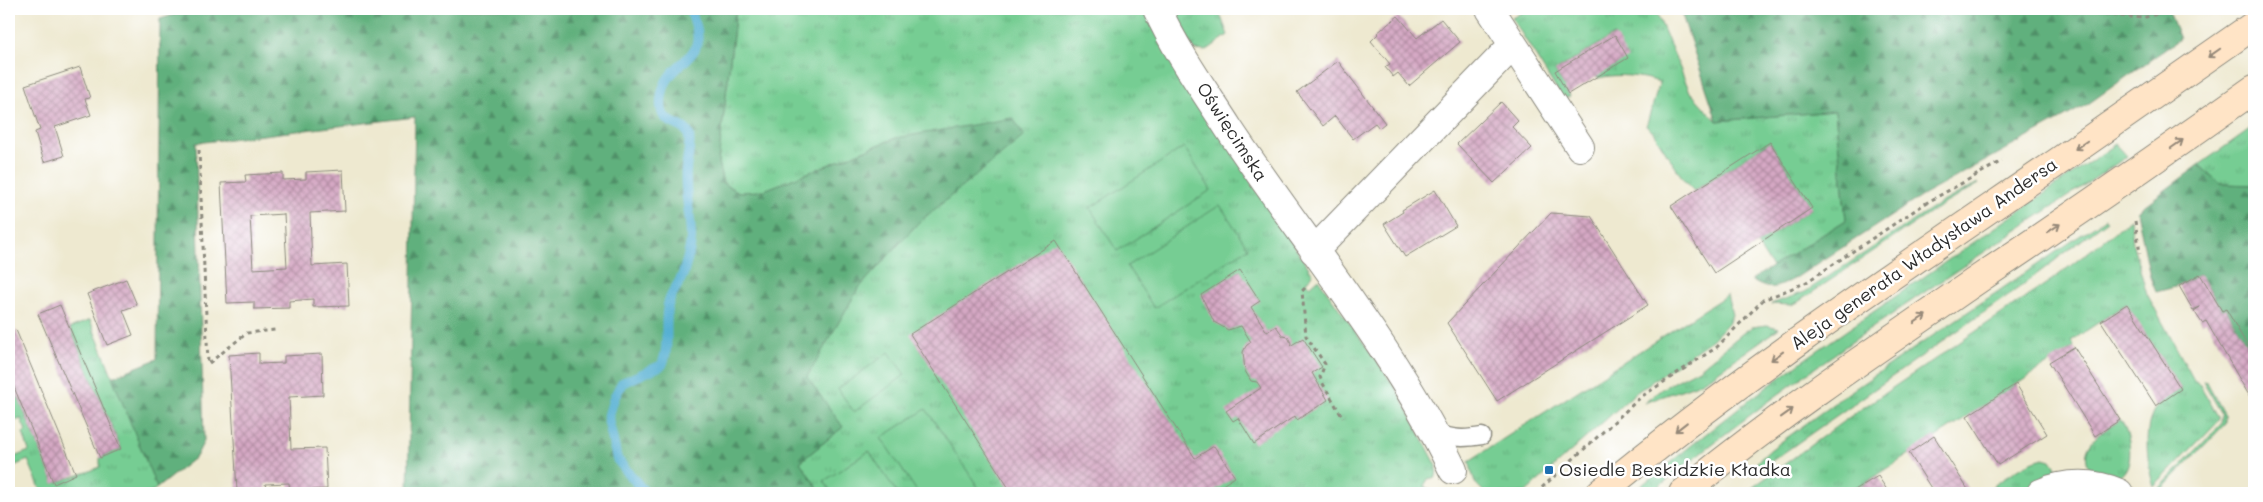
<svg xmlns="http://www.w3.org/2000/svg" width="2263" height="502" font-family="Mali,sans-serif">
<defs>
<pattern id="grass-tufts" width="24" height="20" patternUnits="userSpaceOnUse" patternTransform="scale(1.25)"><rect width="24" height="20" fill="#76cd93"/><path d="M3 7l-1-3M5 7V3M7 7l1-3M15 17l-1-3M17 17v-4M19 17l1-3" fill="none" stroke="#66b07f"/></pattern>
<pattern id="forest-firs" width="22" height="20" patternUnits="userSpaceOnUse" patternTransform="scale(1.25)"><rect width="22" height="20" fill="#60b07d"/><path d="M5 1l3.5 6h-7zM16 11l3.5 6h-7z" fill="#4f8f67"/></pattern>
<pattern id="building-cross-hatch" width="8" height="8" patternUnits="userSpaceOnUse" patternTransform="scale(1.25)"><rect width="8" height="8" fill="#d5a8c4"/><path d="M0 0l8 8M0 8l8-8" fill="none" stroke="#ad899f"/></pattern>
</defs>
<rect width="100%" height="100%" fill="#fff"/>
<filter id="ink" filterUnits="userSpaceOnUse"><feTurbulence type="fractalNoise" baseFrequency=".02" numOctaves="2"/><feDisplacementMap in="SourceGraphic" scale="10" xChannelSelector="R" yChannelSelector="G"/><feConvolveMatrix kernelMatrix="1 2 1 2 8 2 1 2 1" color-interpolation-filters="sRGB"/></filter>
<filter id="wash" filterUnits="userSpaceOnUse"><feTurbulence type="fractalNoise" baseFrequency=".0096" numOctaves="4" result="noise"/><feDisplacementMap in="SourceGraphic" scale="20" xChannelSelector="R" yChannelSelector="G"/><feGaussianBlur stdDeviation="1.12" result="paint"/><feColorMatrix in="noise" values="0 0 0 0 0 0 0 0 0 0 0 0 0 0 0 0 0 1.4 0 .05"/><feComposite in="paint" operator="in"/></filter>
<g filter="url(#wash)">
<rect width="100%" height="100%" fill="#eee9d0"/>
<path fill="url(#grass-tufts)" stroke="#507c5f" d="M736,9H1148L1255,188L1313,274L1306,282L1310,286L1318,279L1397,390L1437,466L1436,477L1428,479L1424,486L1430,490V493H821L800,462L843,427L806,378L858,289L918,223L896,138L762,191L739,192L723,183L718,163Z
M1177,9H1218L1228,35L1206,51L1194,50L1175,15Z
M1528,9H1655L1690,92L1717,121L1835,111L1846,220L1772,267L1757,244L1812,208L1770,142L1694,191L1685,182L1653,132L1646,126L1660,82C1639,76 1620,73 1598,78L1597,76L1614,35L1555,71L1570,96L1563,100L1512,18Z
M2254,126V185L2221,184L2199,165Z
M2116,144L2127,156L2116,164C1959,270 1797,372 1651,493H1632L1737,409L1808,357Z
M1978,183L1979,184L1939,207L1798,302L1791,305L1771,304L1805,292L1939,204Z
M2106,218L2108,220L2020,287L1752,475L1748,471L1770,450L1841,398Z
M2131,219L2133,245L2147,294L2195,382L2200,385L2219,418L2218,421L2154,487C2147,465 2142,427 2156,407C2160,400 2174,394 2181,389L2126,304L2071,341L2074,347L1853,491L1854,493H1745L1848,418L2056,277Z
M1727,295L1732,315L1728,323L1713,339L1634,394L1525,493H1485L1475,483L1469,461Z
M90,320L157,488L150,493H42L28,460L9,468V459L29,451L23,433L26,431L21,419L9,423V375L54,483C70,477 85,474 100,467V458L121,449L70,328Z
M1767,325L1779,328L1713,375L1695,385L1644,403L1663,388L1699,369L1743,333L1752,327Z
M2203,381L2207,382L2225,415V424L2159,492H2156L2221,424L2222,414Z
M2120,420C2131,431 2136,471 2117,477C2109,479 2100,475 2093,474C2074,447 2100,433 2120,420Z
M2044,458L2051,460L2055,466L2056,472L2022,493H1990L1987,490C2005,479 2023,462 2044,458Z"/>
<path fill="url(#forest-firs)" stroke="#466e54" d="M192,9H736L718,163L723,183L739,192L762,191L896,138L1013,118L1024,136L918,223L858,289L807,377L843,427L800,462L821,493H408L415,117L196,143L204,441L196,457L157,488L112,377L157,359L160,19Z
M1680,9H2168L2180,39L2088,104L1922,196L1794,279C1775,288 1770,292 1751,280L1846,220L1835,111L1717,121Z
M2199,165L2221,184L2254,185V357L2226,309L2222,311L2200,274L2179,286L2156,292L2150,277L2137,211Z"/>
<path fill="#76cd93" stroke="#507c5f" d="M1184,147L1211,190L1117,251L1090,208Z
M1220,205L1248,248L1154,308L1127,266Z
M889,352L905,375L854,412L838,389Z
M926,409L982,493H918L881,438Z
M869,451L897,493H832L824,481Z"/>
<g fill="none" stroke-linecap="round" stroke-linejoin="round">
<path stroke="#56b0d3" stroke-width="10" d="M645,493L617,459L608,418L614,398L622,383L662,365C670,347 664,325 668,305C670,293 681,283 684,271C687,261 691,248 691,238C691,215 684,192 686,170C687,158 691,147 689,136C685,118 655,131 662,94C669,56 717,62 689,9"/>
</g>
<g id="blocks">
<path fill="url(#building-cross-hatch)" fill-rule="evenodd" d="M1398,16L1417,38L1441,19L1460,42L1409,86L1398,73L1393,77L1385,67L1390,64L1371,41L1378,34L1377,33Z
M1615,35L1628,58L1568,94L1555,71Z
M1338,61L1385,123L1379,128L1375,123L1353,139L1335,116L1323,126L1297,92Z
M80,67L90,98L85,99L91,115L55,127L64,156L44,162L35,132L40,130L25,85Z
M1501,102L1518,121L1512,127L1532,148L1494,183L1457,144Z
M1770,142L1812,208L1714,273L1671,206Z
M343,170L345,211L310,213L312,266L347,264L349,306L313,307V299L289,301V308L254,309V302L227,303L221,183L246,182L245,175L283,173V180L306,179V172ZM284,214L287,267L253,269L250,216Z
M1435,190L1456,226L1405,257L1384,224L1403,212L1402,210Z
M1551,213L1591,216L1648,305L1497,401L1447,323Z
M1056,241L1195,458L1214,446L1235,477L1210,493H1012L910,334Z
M1240,270L1260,301L1251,307L1267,332L1276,326L1283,336L1288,337L1291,343L1290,346L1303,338L1322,367L1312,373L1328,400L1297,420L1295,416L1254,444L1238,418L1233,421L1226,411L1261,388L1257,382L1251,381L1245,371L1243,352L1246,346L1251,342L1241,326L1228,330L1214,322L1201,295Z
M2200,274L2222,311L2226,309L2254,357V404L2206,321L2202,323L2194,311L2200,307L2193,310L2179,286Z
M126,279L137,305L123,310L133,335L107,345L87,294Z
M2127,304L2181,389L2156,406L2101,321Z
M60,305L121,449L100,458L38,314Z
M16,330L76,474L54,484L9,375V333Z
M2074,347L2120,420L2095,436L2049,362Z
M259,353V364L284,363V356L322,354L323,395L289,397L290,422L291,449L325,448L327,489L290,491L289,483L265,484L267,490L237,491L229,355Z
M2016,384L2047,434L1998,465L1967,416Z
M1934,436L1969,491L1971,493H1934L1909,453Z
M1878,476L1889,493H1854L1853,491Z"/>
</g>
</g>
<g filter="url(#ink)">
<use href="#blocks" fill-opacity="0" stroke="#8c8a7e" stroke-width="1"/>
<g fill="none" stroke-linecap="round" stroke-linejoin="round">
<g stroke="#8c8a7e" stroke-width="19">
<path id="service" d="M1435,432C1452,439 1464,439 1482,436"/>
</g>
<g stroke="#8c8a7e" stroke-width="30">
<path id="minor" d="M1157,9C1176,51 1204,90 1229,129C1304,242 1394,347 1453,470
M1490,9L1580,147
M1314,251L1513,45
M2041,493C2064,482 2096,482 2119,493"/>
</g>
<g stroke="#8c8a7e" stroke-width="30">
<path id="secondary" d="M1600,493C1746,372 1903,268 2059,161C2124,116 2189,70 2254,25
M1683,493C1778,415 1881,346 1983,276C2074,215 2164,153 2254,89"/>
</g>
<path stroke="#8c8a7e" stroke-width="3" stroke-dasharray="4 4" stroke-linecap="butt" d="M2041,9L2142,18L2177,9
M199,150L208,363
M2135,221L2140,253
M1305,288L1302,291L1306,336L1325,364L1320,377L1322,382L1343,418
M209,363L247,333L275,330
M1986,491L1987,493
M1536,493L1641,397L1717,347L1763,300L1805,283L1926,203L2002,161"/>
<use href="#service" stroke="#fff" stroke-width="16"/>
<use href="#minor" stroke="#fff" stroke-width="28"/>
<use href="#secondary" stroke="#ffe4c6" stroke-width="28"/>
</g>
<defs><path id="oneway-shaft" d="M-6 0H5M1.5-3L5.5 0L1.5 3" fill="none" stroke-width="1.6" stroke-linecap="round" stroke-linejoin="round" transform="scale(1.25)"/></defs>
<g stroke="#958878">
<use href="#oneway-shaft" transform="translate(2214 53) rotate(145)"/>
<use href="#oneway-shaft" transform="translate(2177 144) rotate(-35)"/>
<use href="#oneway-shaft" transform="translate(2081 145) rotate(145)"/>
<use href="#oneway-shaft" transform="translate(2054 228) rotate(-34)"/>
<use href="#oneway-shaft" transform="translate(1920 319) rotate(-34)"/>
<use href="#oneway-shaft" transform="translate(1777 356) rotate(144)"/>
<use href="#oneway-shaft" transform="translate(1787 413) rotate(-36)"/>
<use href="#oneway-shaft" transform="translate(1681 427) rotate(142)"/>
</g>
</g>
<rect fill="#1f6fb2" stroke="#fff" stroke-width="2" x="1544" y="465" width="10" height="10" rx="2.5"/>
<g text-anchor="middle" stroke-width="5" stroke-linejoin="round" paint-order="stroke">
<g font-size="18" fill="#2b2b2b" stroke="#fff">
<text transform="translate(1232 132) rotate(57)" y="6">Oświęcimska</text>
<text transform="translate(1924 254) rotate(-35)" y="6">Aleja generała Władysława Andersa</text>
</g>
<g font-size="18" fill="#2b2b2b" stroke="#fff" text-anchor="start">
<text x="1559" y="476">Osiedle Beskidzkie Kładka</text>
</g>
</g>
<rect width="2263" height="502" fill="none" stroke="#fff" stroke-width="30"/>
</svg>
